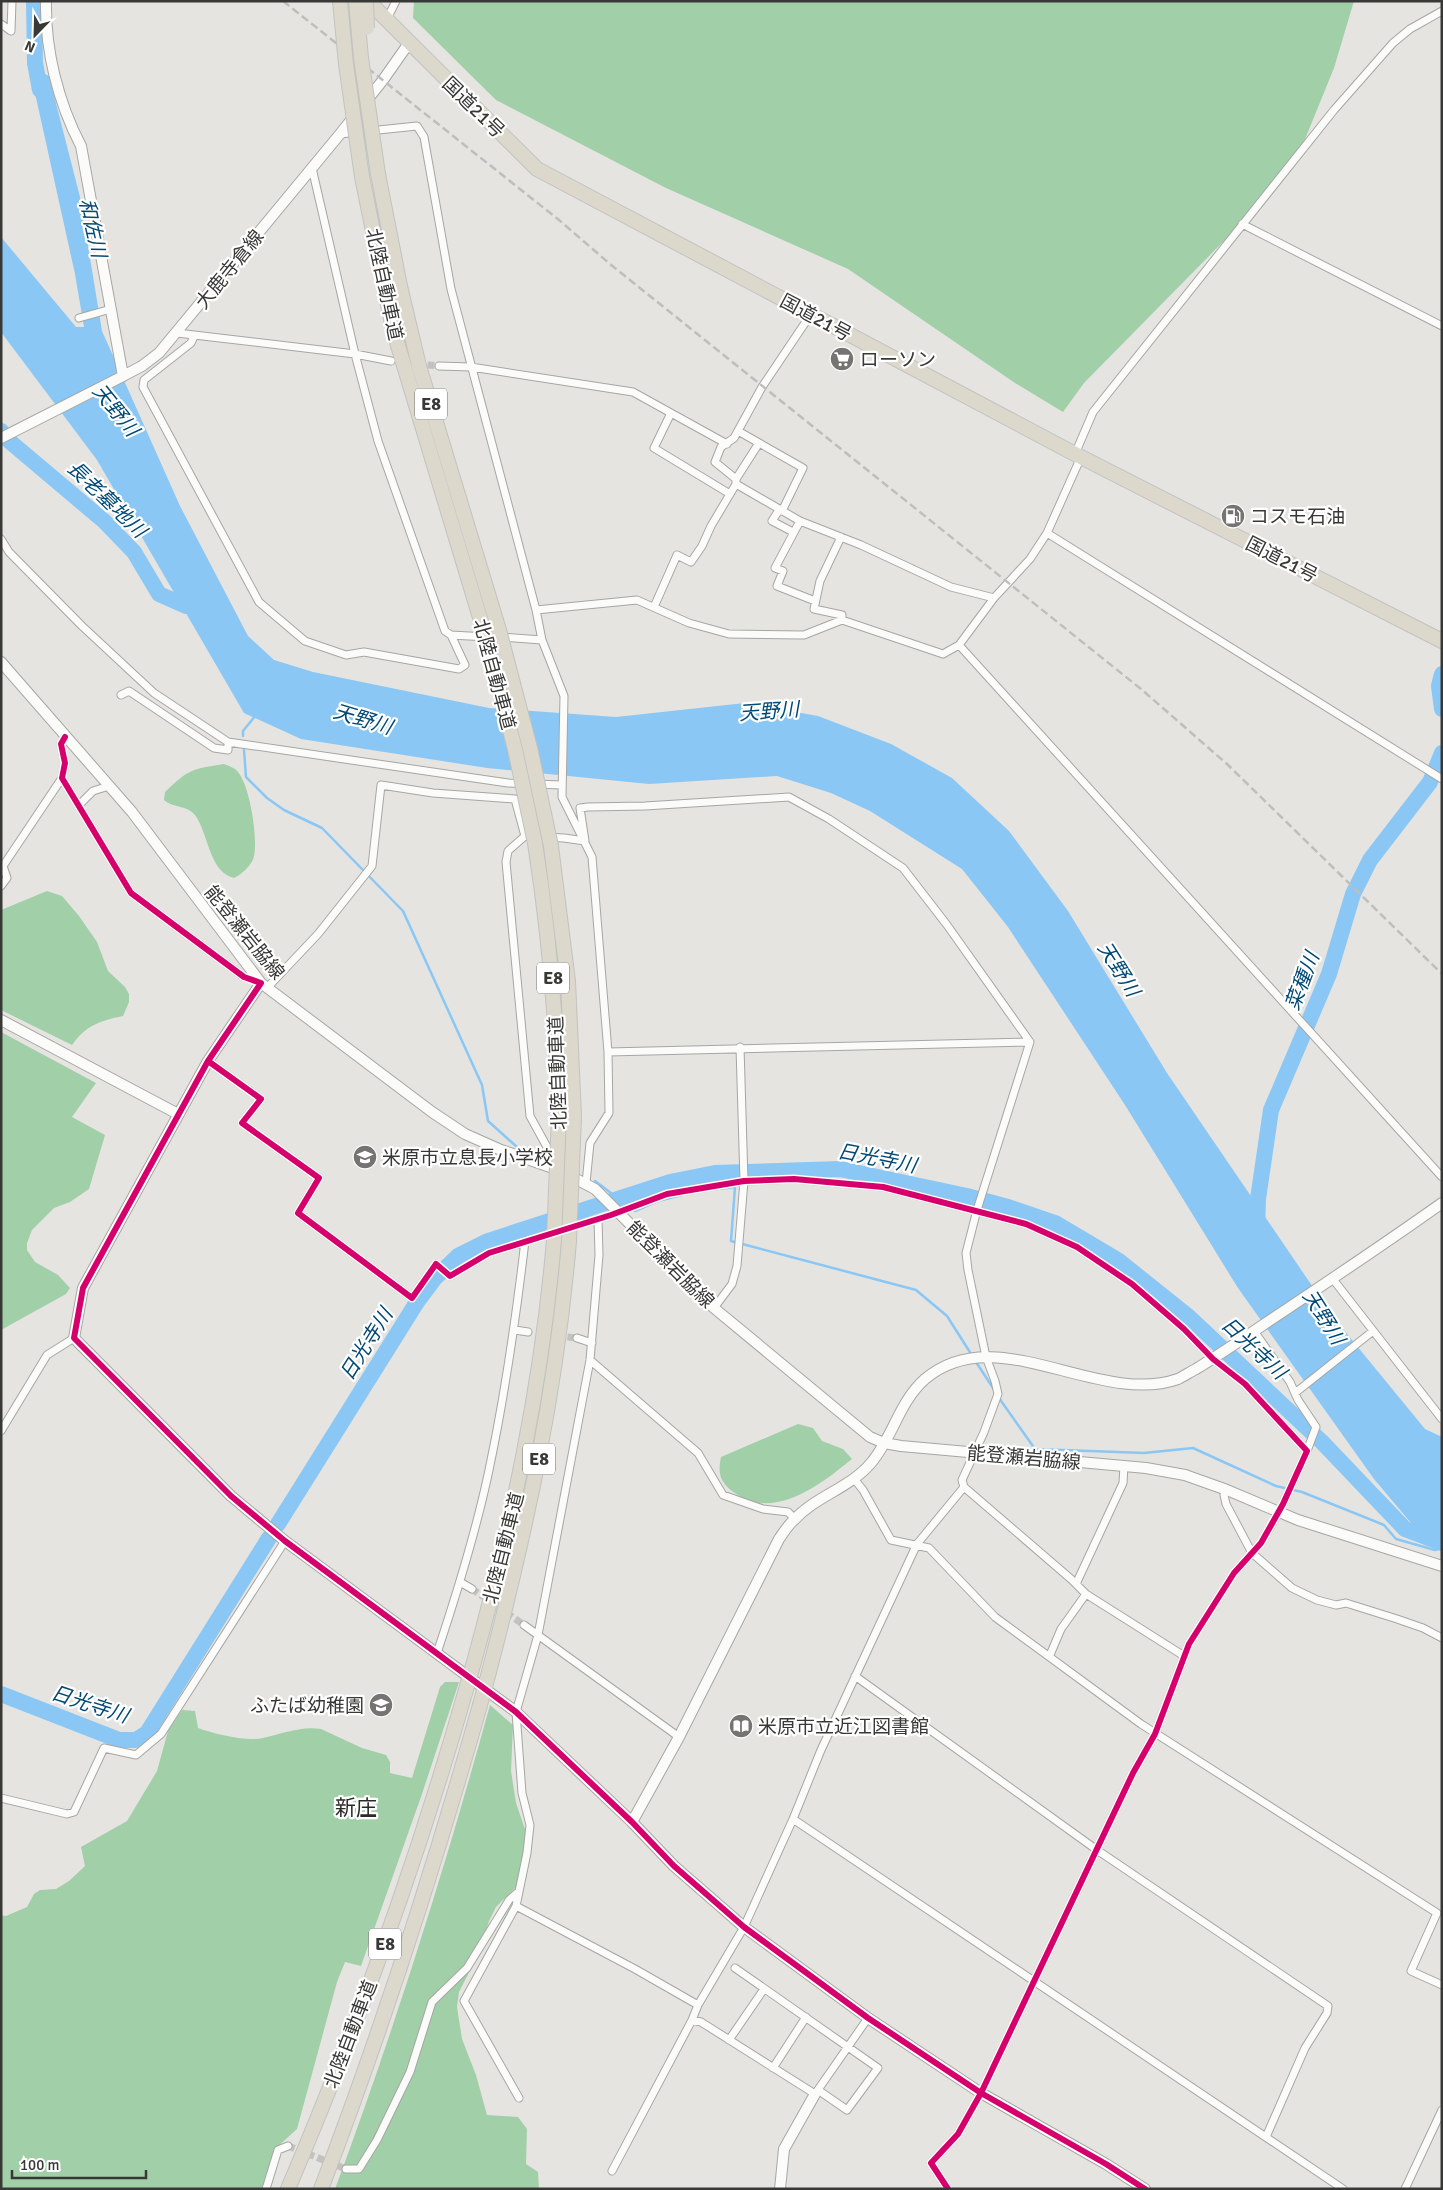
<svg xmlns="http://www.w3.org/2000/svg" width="1443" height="2190" font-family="Signika,'Noto Sans JP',sans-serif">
<rect width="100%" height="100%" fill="#e5e4e1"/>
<path fill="#a1cfa8" d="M414,1H1354L1334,68L1299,154L1273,191L1084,383L1063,412L1015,383L848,269L666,188L496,100L413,18Z
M224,764C229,766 235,768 238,772C250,786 258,838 254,856C253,864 241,875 234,878C210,872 209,838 197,818C189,804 174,809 164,800L165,792C189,769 192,769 224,764Z
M47,891L62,896L79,916L97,942L108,971L125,987L129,994V1002L123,1016C100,1021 86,1025 72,1045L1,1010V910Z
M1,1032L96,1083L72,1117L105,1135L89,1189L70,1202L54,1208L32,1230L27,1243V1250L35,1262L58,1275L70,1288L66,1294L1,1330Z
M798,1424L813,1428L822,1441L843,1449L852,1459C820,1485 772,1523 732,1491C719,1481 718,1472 721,1457Z
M445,1682H459L422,1794L361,1966L345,1962L337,1982L297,2129L275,2149L262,2189H1V1915L6,1916L27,1907L34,1894L40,1890L56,1889L69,1881L85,1866L81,1847L127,1821L157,1771L168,1731L182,1710L195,1711L198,1728C215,1734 246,1742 263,1738C282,1734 301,1726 321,1729L362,1748L386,1755L390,1762V1773L412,1778L440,1687Z
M490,1705L513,1725L511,1771L516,1803L527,1835L519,1884L496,1907L489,1921L480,1951L459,1992L457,2007L462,2039L476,2075L487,2115L518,2117L527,2129L526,2164L538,2172L539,2189H335C394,2030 445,1869 490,1705Z"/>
<path fill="#8ac7f5" d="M29,66L49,76L80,197L102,331L180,506L248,636L274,660L313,672L489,708L616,717L745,703L818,716L891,744L952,778L1009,831L1068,911L1167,1073L1334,1318L1425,1429L1442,1437V1544L1411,1523L1374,1479L1238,1288L1125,1105L1008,927L962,869L870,811L831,793L777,776L649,784L487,768L301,739L244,713L97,460L1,332V237L76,327H84L75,274Z"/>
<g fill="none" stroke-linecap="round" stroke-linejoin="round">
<path stroke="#8ac7f5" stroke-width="2.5" d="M243,736V731L256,715
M244,750L246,777L267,798L284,810L322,828L403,911L482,1085L488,1121L517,1147L544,1156
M595,1181L635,1211L658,1201L682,1195
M717,1189L735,1187L731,1241L916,1290L947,1316L973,1357
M976,1362L995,1391
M999,1398L1035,1449L1144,1453L1193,1448L1276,1486L1302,1492L1384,1525L1396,1539L1435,1550L1442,1548"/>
<path stroke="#8ac7f5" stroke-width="16" d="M34,1L35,63L40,90
M1,431L8,440L104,521L134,552L159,594L186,606L202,602
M1442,674L1439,686L1442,709
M1257,1228L1258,1199L1271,1110L1329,974L1353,894L1370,860L1430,782L1442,753
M278,1524L417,1302L435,1278L458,1256L488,1241L670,1182L715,1173L840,1169L967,1196L1008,1207L1055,1223L1119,1261L1189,1317L1322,1442L1405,1529L1442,1543
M1,1694L119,1740H136L147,1733L269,1538"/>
<path stroke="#c2c2bf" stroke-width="7" stroke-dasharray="7 3.5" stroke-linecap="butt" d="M417,364L439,366
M557,1336L577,1338
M472,1589L524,1625
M288,2146L346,2169"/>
<g stroke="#a6a6a3" stroke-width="9">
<path id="street" d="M387,19L396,1
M1,24L11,31
M11,31L12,1
M340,134L417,126L424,137L451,289L536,610L542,640
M312,168L355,354L378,441L445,631L451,635
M1242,224L1442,326
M811,314L762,387L734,438L721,447L715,462L736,479V484L800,521L861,545L951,587L994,598
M79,318L111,309
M177,333L355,354L391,361
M194,336L191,343L144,380L143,387L259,602L305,641L346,655L364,652L459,669L465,665L451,635L487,637
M439,366L471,367L633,392L727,444
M671,413L654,448L730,494
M738,431L803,468L782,511
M1075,454L1093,412L1334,110L1393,43L1410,29L1442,11
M736,479L759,443
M779,510L772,521L793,532
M800,521L775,568L783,571L777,586L815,601
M1047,533L1442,779
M841,537L820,581L814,609L842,615V620
M1,539L9,552L82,626L154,693L228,742L508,783L562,785
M654,607L677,555L691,562L702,546L711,526L736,484
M536,610L637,600L689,623L729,634L804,635L842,620L943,654L959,645L994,598L1030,559L1047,533L1081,457
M500,637L542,640L564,696L562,797L592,857L608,1052L609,1113L590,1143L586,1183
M959,645L1442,1177
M121,695L129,691L214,748L228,750V742
M65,737L61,744L65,763L62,778L131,893L244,977L261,982
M79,805L93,791L109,786
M1,869L62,778
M1,886L7,878L3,866
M267,988L318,934L372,866L381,785L433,793L515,799L525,836
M608,1052L1030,1042
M208,1061L261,1099L242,1123L319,1178L298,1213L412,1298L436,1264L450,1276L489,1253L556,1232
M546,1165L547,1147L530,1116L506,862L508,851L525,836L564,838L585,841L580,808L588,807L645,806L789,797L829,819L903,868L947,925L1030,1042L977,1210L966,1253L968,1270L986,1357L995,1381L998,1394L984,1432L962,1480L964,1487L1071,1579L1086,1594L1061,1629L1050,1655
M568,1228L611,1215L667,1194L744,1181L794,1179L883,1187L1026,1224L1077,1247L1132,1284L1184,1329L1213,1359L1245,1384L1307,1451L1283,1504
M1332,1278L1442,1419
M714,1308L732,1284L737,1266L744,1181L740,1047
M515,1330L528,1332
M1254,1331L1290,1382L1298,1400L1316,1427L1307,1451
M577,1338L592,1343
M590,1360L698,1453L723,1495L763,1509L788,1512L795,1519
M1295,1393L1373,1331
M1,1431L47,1355L74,1338
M855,1480L863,1490L891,1540L929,1548L995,1617L1141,1724L1437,1913L1411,1971L1442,1985
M1227,1490L1224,1495L1226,1504L1252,1553L1292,1588L1317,1600L1336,1605L1346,1603L1397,1619L1423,1628L1442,1638
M460,1582L472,1589
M1076,1584L1123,1483L1124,1466
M1086,1594L1184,1656
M524,1625L679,1737
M437,1653C457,1593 476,1532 489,1470C505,1394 516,1318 525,1241
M855,1676L1097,1850L1328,2006L1327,2013L1305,2048L1266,2137
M1,1798L67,1814L74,1812L104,1748L136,1755L161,1734L285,1541
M793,1819L821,1750L917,1544L964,1487
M516,1906L635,1969L698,2005L744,1927L793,1819L1343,2189
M735,1968L878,2068L847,2110L818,2090
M698,2005L692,2020L701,2022L815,2094L868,2018
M729,2040L764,1989
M773,2068L806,2017
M519,2098L464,2001L516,1906L527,1853L530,1825L522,1793L516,1712L538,1635L590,1360L599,1255L598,1219
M346,2169H359L377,2140L410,2072L432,2002L467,1968L509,1900L519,1891
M612,2171L692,2020
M266,2189L278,2150L288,2146
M948,2189L931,2163L958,2134L981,2093L1133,1773L1155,1734L1189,1644L1234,1573L1261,1543L1276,1517
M1405,2189L1442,2110"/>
</g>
<g stroke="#a6a6a3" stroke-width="12">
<path id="secondary" d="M46,1C45,50 58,102 81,146L123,376
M1,438L123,376L142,366L159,353L340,134L383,80L409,43
M1,662L132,812L261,983L432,1112L465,1134L501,1150L559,1170L595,1189L714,1308L870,1437L884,1443L901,1446L1146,1468L1185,1475L1227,1490L1298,1520L1442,1566
M261,983L208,1061L83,1288L74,1338L231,1496L285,1541L516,1712L632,1822L674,1866L744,1927L868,2018L981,2093L1106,2164L1145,2189
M1,1020L178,1114
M632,1822L679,1737L779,1539C784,1532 788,1525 794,1520C816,1496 850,1488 871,1463C893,1437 899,1402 925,1379C996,1318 1098,1407 1178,1379C1184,1376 1190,1372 1196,1369C1219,1355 1241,1340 1263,1325C1323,1285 1383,1245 1442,1203
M780,2189L784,2149L815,2094"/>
</g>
<g stroke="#c2c2c1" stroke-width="16">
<path id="highway" d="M368,1L537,169L1075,454L1442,641
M378,174L400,286L419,366L499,630
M362,177L393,329L484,631
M535,843C549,933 557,1023 559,1115
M551,846L568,981L574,1116
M474,1662C512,1523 542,1384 554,1240
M489,1672C526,1530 557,1388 569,1241
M288,2189C357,2027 417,1862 465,1693
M321,2189C382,2030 434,1868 480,1705"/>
</g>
<use href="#street" stroke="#fbfbfa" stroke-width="7"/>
<use href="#secondary" stroke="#fbfbfa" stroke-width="10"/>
<use href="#highway" stroke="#dcd8cc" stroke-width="14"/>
<path stroke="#bebebd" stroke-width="2.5" stroke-dasharray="8 4" stroke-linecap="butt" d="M283,1L559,220L610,264L1141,689L1227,764L1442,974"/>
<g stroke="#c2c2c1" stroke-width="16" stroke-linecap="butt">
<path id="highway-bridge" d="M340,1L346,64L362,177
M356,1L361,58L378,174
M366,1L367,28
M499,630L530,748L551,846
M484,631L515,749L535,843
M554,1240L559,1115
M569,1241L574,1116
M465,1693L474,1662
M480,1705L489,1672"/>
</g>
<use href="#highway-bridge" stroke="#dcd8cc" stroke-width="14"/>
<g stroke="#fff" stroke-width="9">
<path id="cycleway" d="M65,737L61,744L65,763L62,778L131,893L244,977L261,983L208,1061L83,1288L74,1338L231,1496L285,1541L516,1712L632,1822L674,1866L744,1927L868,2018L981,2093L1106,2164L1145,2189
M208,1061L261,1099L242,1123L319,1178L298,1213L412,1298L436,1264L450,1276L489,1253L611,1215L667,1194L744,1181L794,1179L883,1187L1026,1224L1077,1247L1132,1284L1184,1329L1213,1359L1245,1384L1307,1451L1283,1504L1261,1543L1234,1573L1189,1644L1155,1734L1133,1773L981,2093L958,2134L931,2163L948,2189"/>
</g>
<use href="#cycleway" stroke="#d6006c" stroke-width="6"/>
</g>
<defs>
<g id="supermarket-disc" transform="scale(1.25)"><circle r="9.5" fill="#757472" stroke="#fff"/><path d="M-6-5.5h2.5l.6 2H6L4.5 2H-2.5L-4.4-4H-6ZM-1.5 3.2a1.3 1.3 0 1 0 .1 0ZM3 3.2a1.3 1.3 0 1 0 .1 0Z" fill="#fff"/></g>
<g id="fuel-disc" transform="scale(1.25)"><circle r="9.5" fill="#757472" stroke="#fff"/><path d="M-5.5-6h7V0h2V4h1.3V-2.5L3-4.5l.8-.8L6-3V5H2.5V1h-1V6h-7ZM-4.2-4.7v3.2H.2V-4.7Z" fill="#fff"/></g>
<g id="school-disc" transform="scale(1.25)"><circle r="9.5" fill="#757472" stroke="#fff"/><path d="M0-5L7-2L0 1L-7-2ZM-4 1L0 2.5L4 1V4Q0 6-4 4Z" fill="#fff"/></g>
<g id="library-disc" transform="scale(1.25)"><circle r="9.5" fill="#757472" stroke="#fff"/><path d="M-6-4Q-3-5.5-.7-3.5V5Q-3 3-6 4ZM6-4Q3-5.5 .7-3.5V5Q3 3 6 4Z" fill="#fff"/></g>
</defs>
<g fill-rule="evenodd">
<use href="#supermarket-disc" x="842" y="359"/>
<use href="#fuel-disc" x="1233" y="516"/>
<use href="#school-disc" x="365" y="1157"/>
<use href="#school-disc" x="381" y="1705"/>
<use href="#library-disc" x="741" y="1726"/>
</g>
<g text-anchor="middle" stroke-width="4.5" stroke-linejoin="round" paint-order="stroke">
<g fill="#fff" stroke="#747472" stroke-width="1">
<rect x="415" y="388.5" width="32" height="31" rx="4"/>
<rect x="537" y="962.5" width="32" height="31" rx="4"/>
<rect x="523" y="1443.5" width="32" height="31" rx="4"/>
<rect x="369" y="1928.5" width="32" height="31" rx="4"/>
</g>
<g font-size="18" font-weight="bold" fill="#383836">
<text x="431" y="410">E8</text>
<text x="553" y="984">E8</text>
<text x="539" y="1465">E8</text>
<text x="385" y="1950">E8</text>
</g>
<g font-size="19" fill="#383836" stroke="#fff">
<text transform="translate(474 107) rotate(44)" y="7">国道21号</text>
<text transform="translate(229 269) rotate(-51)" y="7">大鹿寺倉線</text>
<text transform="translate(385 284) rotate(78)" y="7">北陸自動車道</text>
<text transform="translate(816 317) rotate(28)" y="7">国道21号</text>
<text transform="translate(1282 559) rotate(27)" y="7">国道21号</text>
<text transform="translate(495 674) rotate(75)" y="7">北陸自動車道</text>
<text transform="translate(245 932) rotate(51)" y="7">能登瀬岩脇線</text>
<text transform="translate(557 1073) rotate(-92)" y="7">北陸自動車道</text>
<text transform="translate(671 1264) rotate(45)" y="7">能登瀬岩脇線</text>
<text transform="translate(1024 1457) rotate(5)" y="7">能登瀬岩脇線</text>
<text transform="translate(503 1548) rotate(-76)" y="7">北陸自動車道</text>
<text transform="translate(350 2034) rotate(-69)" y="7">北陸自動車道</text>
</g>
<g font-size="19" fill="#383836" stroke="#fff" text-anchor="start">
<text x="860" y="366">ローソン</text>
<text x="1250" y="523">コスモ石油</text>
<text x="382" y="1164">米原市立息長小学校</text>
<text x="364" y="1712" text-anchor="end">ふたば幼稚園</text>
<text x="758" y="1733">米原市立近江図書館</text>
</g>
<g font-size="20" font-style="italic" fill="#014974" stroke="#fff">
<text transform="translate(93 228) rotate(77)" y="7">和佐川</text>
<text transform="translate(116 410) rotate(51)" y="7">天野川</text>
<text transform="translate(107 499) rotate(44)" y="7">長老墓地川</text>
<text transform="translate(769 711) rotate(-4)" y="7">天野川</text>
<text transform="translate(363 719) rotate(17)" y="7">天野川</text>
<text transform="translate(1119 969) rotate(58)" y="7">天野川</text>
<text transform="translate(1302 981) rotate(-69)" y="7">菜種川</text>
<text transform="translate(877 1158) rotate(11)" y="7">日光寺川</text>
<text transform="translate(1324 1317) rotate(58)" y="7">天野川</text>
<text transform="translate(366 1344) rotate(-58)" y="7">日光寺川</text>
<text transform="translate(1254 1348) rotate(43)" y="7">日光寺川</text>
<text transform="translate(90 1704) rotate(18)" y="7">日光寺川</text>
</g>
<g font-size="21" fill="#2b2a26" stroke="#fff">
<text x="356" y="1815">新庄</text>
</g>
</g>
<rect width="1443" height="2190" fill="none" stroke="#383836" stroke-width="5"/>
<g transform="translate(35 35) rotate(203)" stroke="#ffffff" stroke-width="4" paint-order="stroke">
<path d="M0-4L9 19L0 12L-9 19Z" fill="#383836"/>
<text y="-8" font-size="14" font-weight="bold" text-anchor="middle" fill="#383836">N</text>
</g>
<path d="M12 2170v8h134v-8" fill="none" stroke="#383836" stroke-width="2.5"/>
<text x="20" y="2170" font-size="15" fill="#383836" stroke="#ffffff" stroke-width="4" paint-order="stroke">100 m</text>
</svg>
